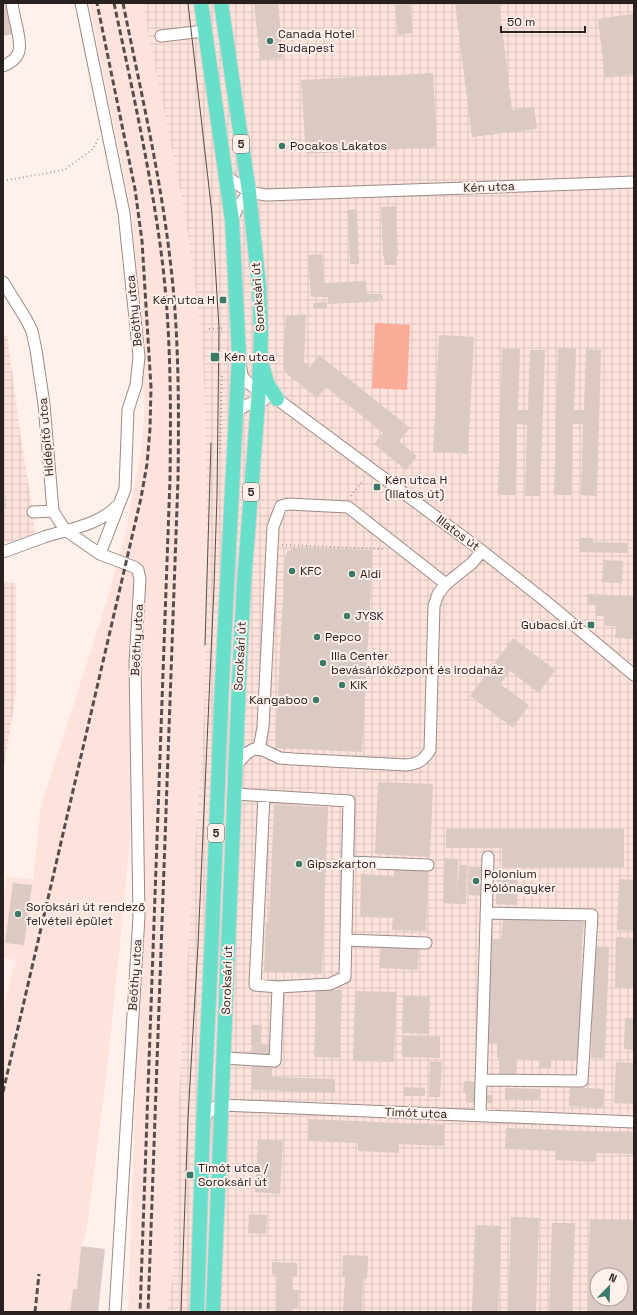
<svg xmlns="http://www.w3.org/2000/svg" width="637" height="1315" font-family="'Space Grotesk',sans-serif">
<defs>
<pattern id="industrial-grid" width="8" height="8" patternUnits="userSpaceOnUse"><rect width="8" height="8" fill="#fee3dd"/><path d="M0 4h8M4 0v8" fill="none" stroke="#dac2bd"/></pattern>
</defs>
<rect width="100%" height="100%" fill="#fff0ec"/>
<path fill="#fee3dd" d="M89,3H142L185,214L202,337L205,406L207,595L204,711L182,1044L176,1147L173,1276L167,1312H128L143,872L141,797L131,799L130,838L119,955L105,1087L86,1234L81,1246L77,1289H73L70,1312H3V1011L15,960L3,958V901L7,876L33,880L41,806L107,600L125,535L141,452L144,416L142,355L133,220Z"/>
<path fill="url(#industrial-grid)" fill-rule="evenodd" d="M142,3H634V1312H167L173,1276L176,1147L182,1044L204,711L207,595L205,406L202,337L185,214ZM597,1275H621V1299H597Z
M7,335L21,439L33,512L35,534L3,544V337Z
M3,582L16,583V693L3,774Z"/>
<path fill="#faac98" d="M375,323L410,325L407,390L372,388Z"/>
<path fill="#dbc9c4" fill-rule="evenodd" d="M3,3H8L14,34L3,36Z
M254,3H278L283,58L260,60Z
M410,3L413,33L398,35L395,5Z
M455,3H499L512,110L534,107L537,129L472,137Z
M633,14L634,74L605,78L598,19Z
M433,73L437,147L306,154L301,80Z
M396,206L398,256H396V265H385L384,256H383L381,207Z
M357,209L359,264H350L348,210Z
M322,254L324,283L366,281L367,294H382L383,301L328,304V297H311L308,255Z
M327,302V308L314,309L313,303Z
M306,314L304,362L310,367L319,355L410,428L399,441L417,456L406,470L374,444L383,433L326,387L317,398L287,374L283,366L286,316Z
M439,335L474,337L468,454L433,452Z
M558,348L576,349L574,410H584L586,349L601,350L597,496L581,495L583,424H573L571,495H554Z
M502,349H520L518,410H528L530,350H545L540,496H525L527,425L517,424L515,495H498Z
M3,475H4L6,509H3Z
M579,538H593V542L627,543V553L579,552Z
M295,547L373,550L362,752L275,748L285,558L287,552Z
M603,560L623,561L622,583L602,582Z
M587,594L634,596V639L615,638L616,626H605V616H595L596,605H587Z
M513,638L555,670L539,693L510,671L500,684L529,705L513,728L470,696Z
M378,782L433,784L430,857L375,854Z
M274,805L328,807L322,974L264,972L266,922H269Z
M446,829H624V867H502V848H446Z
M445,858L458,859L457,904L443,903Z
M459,865H467L466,904H457Z
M469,866L483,867L482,896L468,895Z
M394,868L428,869L426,931L392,930L393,918L360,917L361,874L394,876Z
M497,874H518L517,905L496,904Z
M619,879L634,880V931L617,930Z
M13,883L32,885L24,945L5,943Z
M503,919L584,922L582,941L579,1061L551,1060V1068H539V1060L517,1059L516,1074H499V1058H497V1043H487L490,939H501Z
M616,937L634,938V988L615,987Z
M381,945L419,947L418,970L380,968Z
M594,946L609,947L605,1059L591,1058Z
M316,990H342L340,1058L314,1057Z
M355,991L396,992L394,1062L353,1061Z
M403,996L430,997L429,1034L402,1033Z
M625,1018H634V1050L624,1049Z
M251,1025H262L261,1044L269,1045V1054H252L253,1044H251Z
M402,1036L440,1037V1058L402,1057Z
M430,1061L442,1062L440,1097H429Z
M616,1062L634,1063V1104L614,1103Z
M252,1063L272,1064V1077L335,1079V1093L251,1090Z
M464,1081L476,1082L475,1103L466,1102V1093H463Z
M404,1087L425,1088V1096H404Z
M570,1087L604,1089L603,1108L569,1106Z
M505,1088L540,1089L539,1100L505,1099Z
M487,1095H493V1103H487Z
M309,1119L445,1125L444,1146L399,1144V1153L358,1151V1143L308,1141Z
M506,1128L634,1133V1154L596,1153L595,1162L555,1160V1151L505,1149Z
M258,1140L283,1141L280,1194L255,1192Z
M249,1214L267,1215L266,1234L248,1233Z
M511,1217L539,1218L536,1312H508Z
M590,1219L634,1220V1312H587ZM597,1275H621V1299H597Z
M552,1223H575L572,1312H549Z
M475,1225L501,1226L498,1312H472Z
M81,1246L105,1249L98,1312H70L73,1289H77Z
M343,1255L368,1256L367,1279L363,1278L362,1312H343L345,1277H342Z
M272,1262L297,1263V1276H293V1290H299L298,1308H292V1312H276L277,1275L272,1274Z"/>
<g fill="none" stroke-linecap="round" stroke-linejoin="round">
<g stroke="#9b8b87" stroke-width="13">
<path id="minor" d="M81,3L124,213L139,357L136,385L128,410L125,489L100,554L134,567L138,570L140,579L135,664L139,916L115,1312
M161,36L204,31
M3,66C23,58 21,46 17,28C15,19 13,11 12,3
M226,176L249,192L266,195L634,182
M232,220L238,207L249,192
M3,282L26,319L32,331L36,350L44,404L53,511L65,530L100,554
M240,364C241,367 241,373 243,377C250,388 266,393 277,399L482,551L544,600L634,675
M237,410L258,400H264
M33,512L53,511
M3,552C17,547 30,542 44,537C69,529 100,525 118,505
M259,749L263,727L273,527L281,506L288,504L348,507L446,584
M236,765L247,753L254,749L263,750L280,758L293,759L406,765C418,764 424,760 430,750L434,606L438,594L446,584L472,563L482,551
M264,796L255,985L278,987
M348,862L428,865
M346,940L426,943
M224,1058L275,1061L278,987L330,984L345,977L349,801L234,794
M481,1080L582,1081L592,915L486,913
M480,1115L488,857
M203,1120L211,1109L222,1105L634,1122"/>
</g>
<g stroke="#d4d3d2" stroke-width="16">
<path id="major" d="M263,368L267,383L277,399
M197,1312L203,1127L212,935L222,683L239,355L232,220L201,3
M213,1312L239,682L244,583L259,390L261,334L259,286L249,192L221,3"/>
</g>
<path stroke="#aea29f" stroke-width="2" stroke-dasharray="1 3" stroke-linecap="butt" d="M3,181L64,170L93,149L98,139
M209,329L224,328
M220,453L222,373
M351,496L363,481
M282,545L383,549"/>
<use href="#minor" stroke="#fff" stroke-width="11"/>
<use href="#major" stroke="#68e0c9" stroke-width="14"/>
<path stroke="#564d4c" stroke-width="1" d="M205,645L211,443
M181,1312L188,1118L198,945L214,587L217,496L219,328L212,214L188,3"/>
<path stroke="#564d4c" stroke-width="3" stroke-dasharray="6 3" stroke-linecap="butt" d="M114,3C132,88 151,173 162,259C171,332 171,406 170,479L140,1312
M123,3C140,88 160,173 170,259C179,332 179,406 178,479L148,1312
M3,1092L141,498L147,464L150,429L151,387L142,241L135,189L97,3
M35,1312L39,1274"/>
</g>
<g fill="#3b7a68" stroke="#fff0ec" stroke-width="1.5">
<circle cx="270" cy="41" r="4"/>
<circle cx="282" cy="146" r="4"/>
<rect x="219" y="296" width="8" height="8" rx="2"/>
<rect x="210" y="352" width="10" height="10" rx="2"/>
<rect x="373" y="483" width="8" height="8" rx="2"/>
<circle cx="292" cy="571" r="4"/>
<circle cx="352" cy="574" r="4"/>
<circle cx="347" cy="616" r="4"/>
<rect x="587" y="621" width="8" height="8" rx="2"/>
<circle cx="317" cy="637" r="4"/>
<circle cx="323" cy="663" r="4"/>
<circle cx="342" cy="685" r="4"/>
<circle cx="316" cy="700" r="4"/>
<circle cx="299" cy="864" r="4"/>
<circle cx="476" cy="881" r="4"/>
<circle cx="18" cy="914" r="4"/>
<rect x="186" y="1171" width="8" height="8" rx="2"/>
</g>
<g text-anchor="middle" stroke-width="4" stroke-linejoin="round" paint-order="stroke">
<g fill="#fff0ec" stroke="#685f5d" stroke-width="1">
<rect x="233" y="135" width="16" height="18" rx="3"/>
<rect x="243" y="483" width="16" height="18" rx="3"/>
<rect x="208" y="824" width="16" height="18" rx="3"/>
</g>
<g font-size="11" font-weight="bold" fill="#282120">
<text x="241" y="148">5</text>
<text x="251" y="496">5</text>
<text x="216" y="837">5</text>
</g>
<g font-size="12" fill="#282120" stroke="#fff0ec" text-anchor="start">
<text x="278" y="38">Canada Hotel<tspan x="278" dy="14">Budapest</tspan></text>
<text x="290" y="150">Pocakos Lakatos</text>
<text x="215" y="304" text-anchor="end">Kén utca H</text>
<text x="224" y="361">Kén utca</text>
<text x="385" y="484">Kén utca H<tspan x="385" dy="14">(Illatos út)</tspan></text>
<text x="300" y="575">KFC</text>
<text x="360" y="578">Aldi</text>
<text x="355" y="620">JYSK</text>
<text x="583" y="629" text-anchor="end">Gubacsi út</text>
<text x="325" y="641">Pepco</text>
<text x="331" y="660">Illa Center<tspan x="331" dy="14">bevásárlóközpont és irodaház</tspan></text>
<text x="350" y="689">KiK</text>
<text x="308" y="704" text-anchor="end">Kangaboo</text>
<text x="307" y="868">Gipszkarton</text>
<text x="484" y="878">Polonium<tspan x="484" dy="14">Pólónagyker</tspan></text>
<text x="26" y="911">Soroksári út rendező<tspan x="26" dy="14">felvételi épület</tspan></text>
<text x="198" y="1172">Timót utca /<tspan x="198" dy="14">Soroksári út</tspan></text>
</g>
<g font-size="12" fill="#282120" stroke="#fff0ec">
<text transform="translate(489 187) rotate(-2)" y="4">Kén utca</text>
<text transform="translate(258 297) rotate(-94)" y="4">Soroksári út</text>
<text transform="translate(134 311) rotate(-96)" y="4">Beöthy utca</text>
<text transform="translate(46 437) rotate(-95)" y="4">Hídépítő utca</text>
<text transform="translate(458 533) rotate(37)" y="4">Illatos út</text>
<text transform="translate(137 640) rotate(-87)" y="4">Beöthy utca</text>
<text transform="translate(240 656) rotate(-87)" y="4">Soroksári út</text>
<text transform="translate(135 975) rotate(-86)" y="4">Beöthy utca</text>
<text transform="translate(227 980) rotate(-88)" y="4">Soroksári út</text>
<text transform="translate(416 1113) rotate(2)" y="4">Timót utca</text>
</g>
</g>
<rect width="637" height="1315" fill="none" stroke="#282120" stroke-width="8"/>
<g transform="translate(609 1287) rotate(23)"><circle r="19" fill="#fff0ec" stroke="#a99d9a"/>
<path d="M0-3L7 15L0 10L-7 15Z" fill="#3b7a68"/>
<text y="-6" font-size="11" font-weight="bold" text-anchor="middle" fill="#282120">N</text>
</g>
<path d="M501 26v6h84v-6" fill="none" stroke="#282120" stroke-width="2"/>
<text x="507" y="26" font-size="12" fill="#282120" stroke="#fff0ec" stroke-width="3" paint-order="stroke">50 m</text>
</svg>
